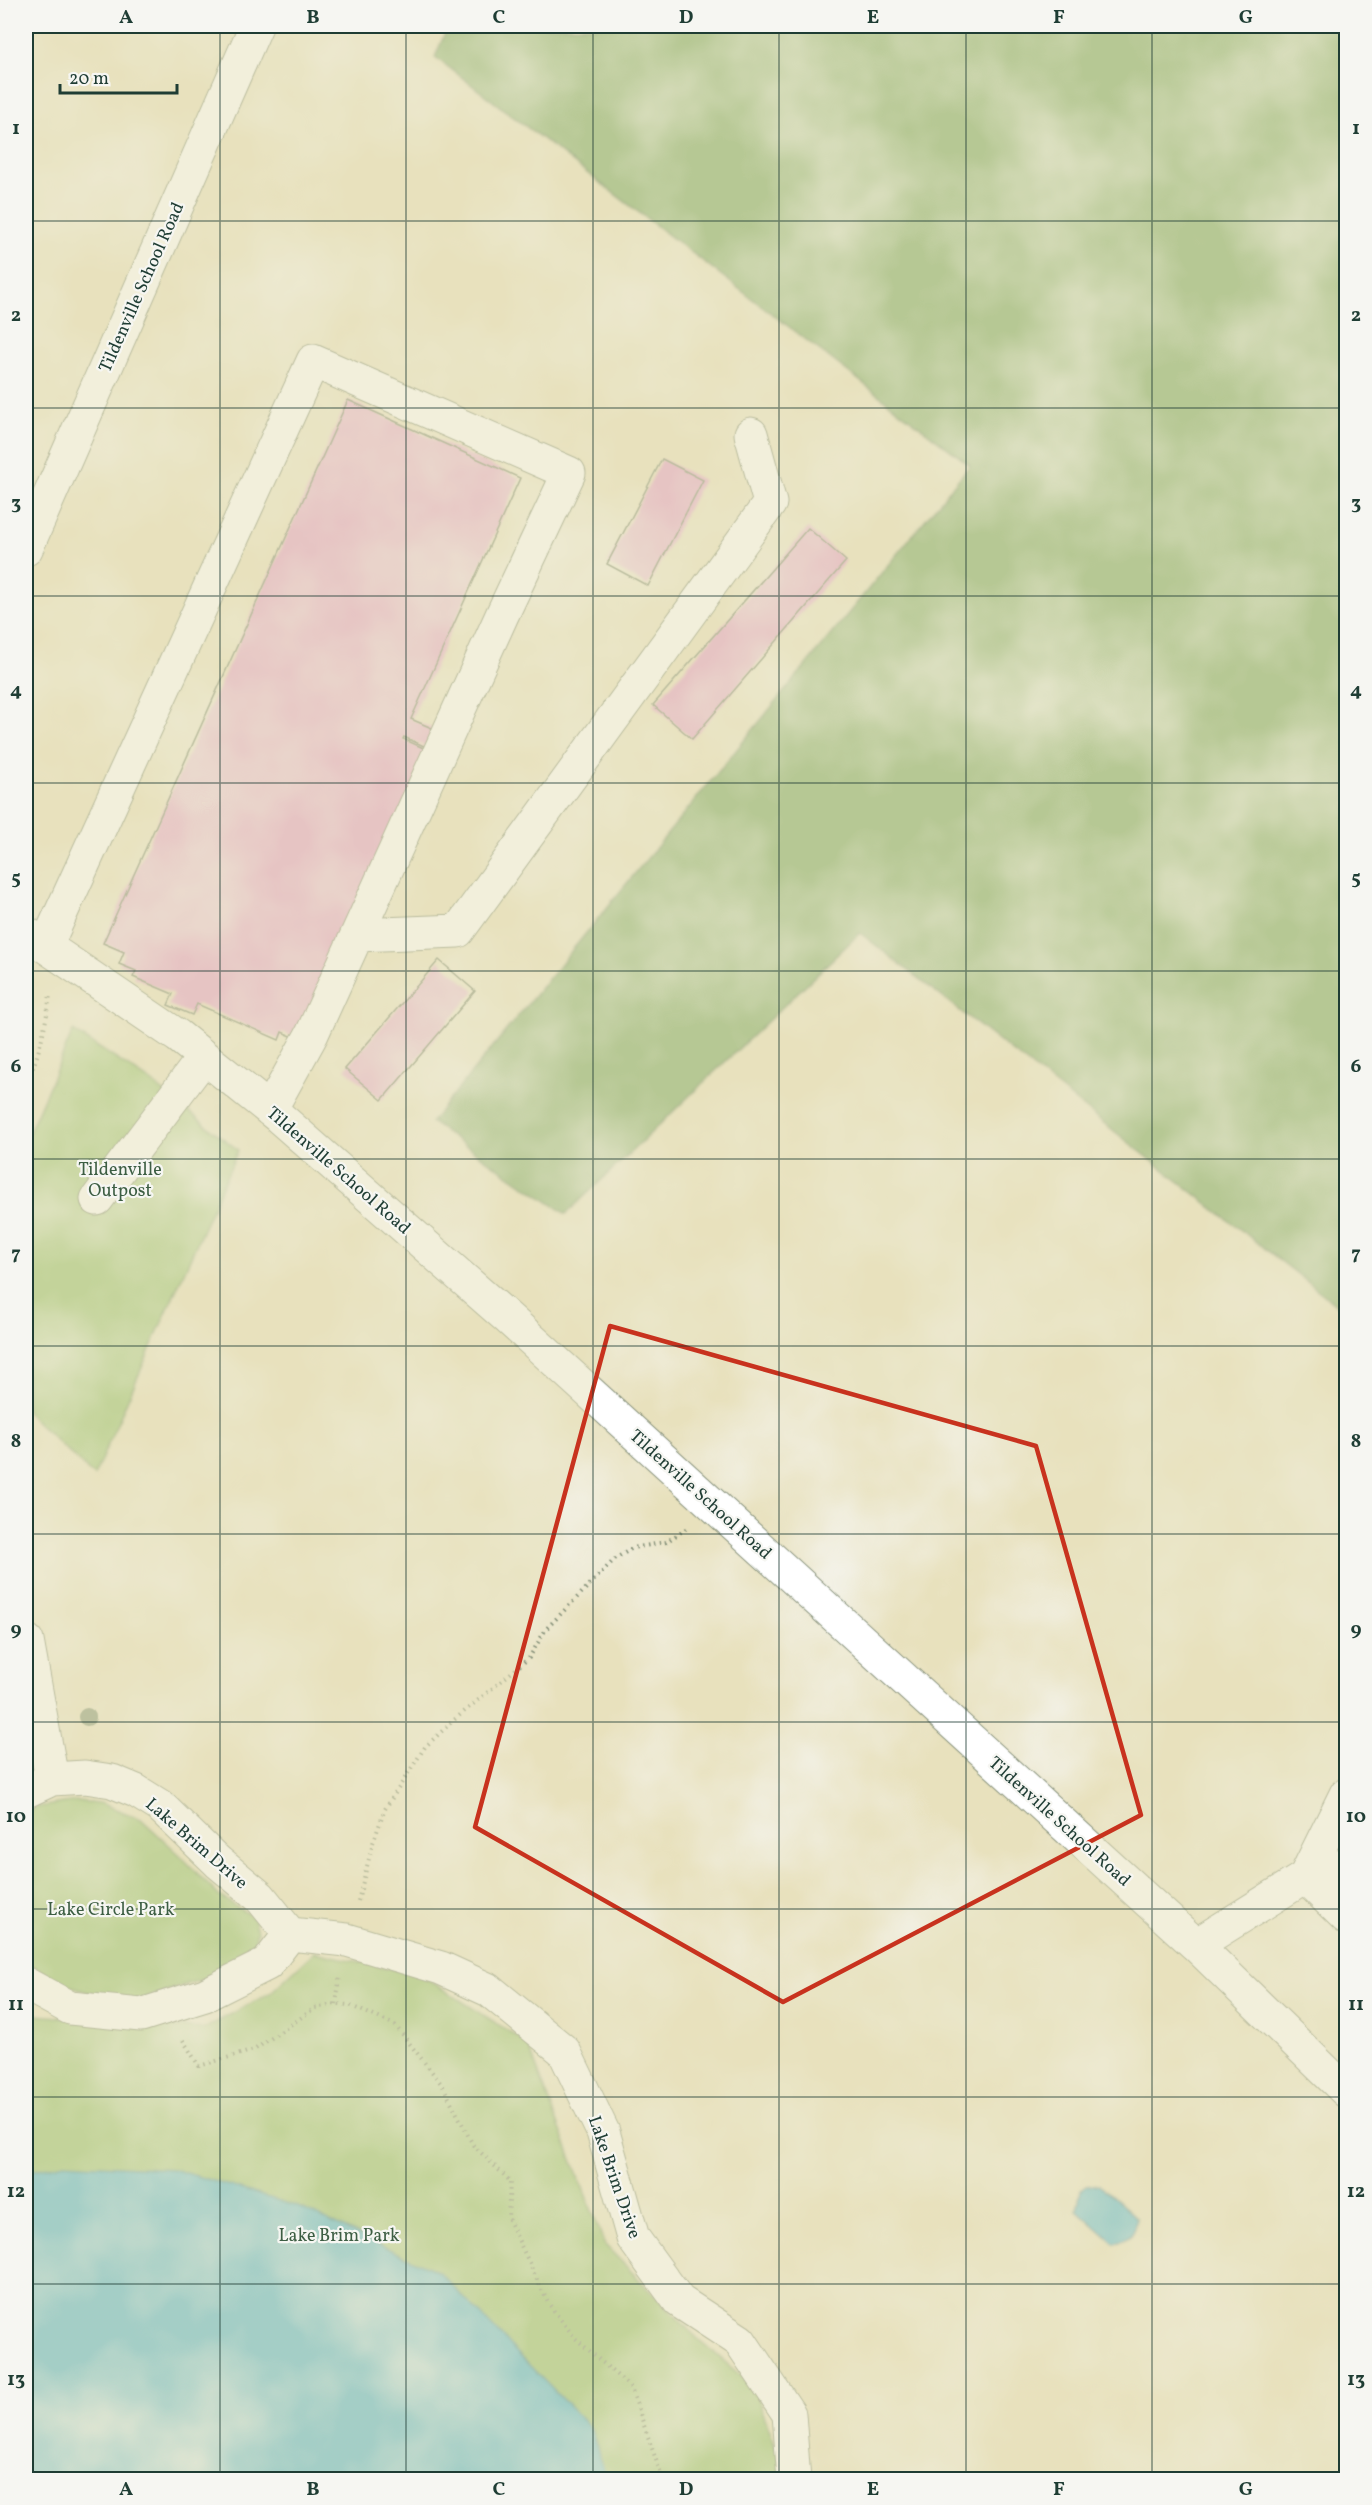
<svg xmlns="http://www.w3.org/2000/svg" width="1372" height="2505" font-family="Vollkorn,serif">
<rect width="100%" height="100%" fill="#f6f6f2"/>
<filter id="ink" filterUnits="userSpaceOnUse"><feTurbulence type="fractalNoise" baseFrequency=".0167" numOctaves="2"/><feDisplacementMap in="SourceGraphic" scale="12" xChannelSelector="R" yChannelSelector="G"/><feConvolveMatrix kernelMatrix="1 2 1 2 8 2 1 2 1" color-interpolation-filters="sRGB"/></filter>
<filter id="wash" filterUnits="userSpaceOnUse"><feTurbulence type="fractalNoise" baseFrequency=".008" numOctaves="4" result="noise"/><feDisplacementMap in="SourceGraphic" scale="24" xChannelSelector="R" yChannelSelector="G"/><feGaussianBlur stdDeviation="1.35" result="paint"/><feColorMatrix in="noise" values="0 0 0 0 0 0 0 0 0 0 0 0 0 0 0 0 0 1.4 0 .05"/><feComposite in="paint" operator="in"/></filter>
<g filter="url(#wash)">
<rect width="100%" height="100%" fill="#e8e1bd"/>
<path fill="#98c270" stroke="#5c8052" stroke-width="1.5" d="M73,1031L150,1081L238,1150L94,1476L26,1412V1139Z
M77,1801L100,1803L141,1819L179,1854L219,1896L253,1917L257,1931L253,1951L225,1972L130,2003L80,1990L26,1963V1812L37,1807Z
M314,1952L421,1975L527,2043L605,2245L698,2339L753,2386L786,2473L784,2479H26V2020L36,2015L204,2029L270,1993Z"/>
<path fill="#7aa862" stroke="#4c724b" stroke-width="1.5" d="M448,26H1346V1312L860,933L566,1214L431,1122L970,465L435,57Z"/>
<path fill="#52b6d0" stroke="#387a82" stroke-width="1.5" d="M64,2163L173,2169L296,2206L439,2272L591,2429L607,2479H26V2172Z
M1099,2184L1137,2218C1135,2235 1130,2239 1114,2243L1077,2210L1081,2190L1086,2186Z"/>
<g id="blocks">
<path fill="#e5a0cb" d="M348,400L520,478L411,719L434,729L426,747L404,737L403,739L430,751L296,1038L282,1032L279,1040L197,1004L192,1015L168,1005L173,994L133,977L136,971L119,964L124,952L103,943Z
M662,459L703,480L648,586L607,564Z
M808,528L846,561L692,739L653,705Z
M439,960L475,991L382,1100L345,1069Z"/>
</g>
</g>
<g filter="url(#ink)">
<use href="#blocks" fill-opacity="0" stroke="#848f78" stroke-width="1.5"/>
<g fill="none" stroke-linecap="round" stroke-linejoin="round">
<g stroke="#848f78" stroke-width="35">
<path id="minor" d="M26,549L256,26
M26,933L178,1036L279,1117L508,1318L1196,1945L1346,2091
M357,935L458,931L770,503L751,434
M46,946L313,361L569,473L502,615L312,1034L270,1110
M97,1199L204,1057
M27,1641L52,1779
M26,1791L52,1779L85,1777L112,1781L136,1791L160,1806L218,1862L260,1897L290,1934L347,1940L441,1968L489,1990L564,2051L603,2132L633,2238L679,2301L740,2341L789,2414L794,2480
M1305,1877L1346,1794
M1305,1877L1346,1864
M1196,1945L1305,1877L1346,1917
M26,1984L70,2008L141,2015L205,1995L267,1964L290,1934"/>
</g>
<path stroke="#848f78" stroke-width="4" stroke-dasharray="1.5 4.5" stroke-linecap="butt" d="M26,1085C39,1056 46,1025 50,994
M358,1901L373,1843L385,1809L425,1747L454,1720L529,1658L546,1629L616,1558L633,1548L666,1542L687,1528
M336,2004L340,1975
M26,2033L33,2029
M183,2040L199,2066L254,2050L315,2008L336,2004L349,2005L395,2025L443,2086L473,2145L510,2181L508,2218L548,2303L575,2338L631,2388L663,2480"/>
<use href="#minor" stroke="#fff" stroke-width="33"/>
</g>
<circle fill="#8a997a" cx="87" cy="1717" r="9"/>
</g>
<path d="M0 0H1372V2505H0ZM610,1326L1036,1446L1141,1815L783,2002L475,1827Z" fill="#e8e1bd" fill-opacity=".55" fill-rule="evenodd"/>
<path fill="none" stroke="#c8321e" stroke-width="4.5" stroke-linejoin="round" d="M610,1326L1036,1446L1141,1815L783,2002L475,1827Z"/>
<path fill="none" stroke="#1f3d34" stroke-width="1.5" stroke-opacity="0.55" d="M220,26V2480M406,26V2480M593,26V2480M779,26V2480M966,26V2480M1152,26V2480M26,221H1346M26,408H1346M26,596H1346M26,783H1346M26,971H1346M26,1159H1346M26,1346H1346M26,1534H1346M26,1722H1346M26,1909H1346M26,2097H1346M26,2284H1346"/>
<g text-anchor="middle" stroke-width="4.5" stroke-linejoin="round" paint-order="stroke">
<g font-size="18" fill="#1f3d34" stroke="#f6f6f2">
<text transform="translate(141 287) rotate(-66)" y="6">Tildenville School Road</text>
<text transform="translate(339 1170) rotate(41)" y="6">Tildenville School Road</text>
<text transform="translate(701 1494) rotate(42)" y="6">Tildenville School Road</text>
<text transform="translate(1060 1821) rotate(42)" y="6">Tildenville School Road</text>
<text transform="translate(197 1843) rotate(41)" y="6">Lake Brim Drive</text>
<text transform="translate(615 2177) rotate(71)" y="6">Lake Brim Drive</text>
</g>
<g font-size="18" fill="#3d5e43" stroke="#f6f6f2">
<text x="120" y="1175">Tildenville<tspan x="120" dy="21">Outpost</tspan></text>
<text x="111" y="1915">Lake Circle Park</text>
<text x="339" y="2241">Lake Brim Park</text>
</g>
</g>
<rect width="1372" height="2505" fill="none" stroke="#f6f6f2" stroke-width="66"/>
<path d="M60 84v9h117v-9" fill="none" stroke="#1f3d34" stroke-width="3"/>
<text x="69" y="84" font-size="18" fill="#1f3d34" stroke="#f6f6f2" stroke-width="4.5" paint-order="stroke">20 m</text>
<rect x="33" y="33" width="1306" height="2439" fill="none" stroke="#1f3d34" stroke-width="2"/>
<g font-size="20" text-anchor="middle" font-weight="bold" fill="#1f3d34">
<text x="126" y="23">A</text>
<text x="313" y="23">B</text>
<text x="499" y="23">C</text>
<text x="686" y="23">D</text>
<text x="873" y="23">E</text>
<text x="1059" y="23">F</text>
<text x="1246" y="23">G</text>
<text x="16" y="134">1</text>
<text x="1356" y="134">1</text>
<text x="16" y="321">2</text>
<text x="1356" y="321">2</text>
<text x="16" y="509">3</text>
<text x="1356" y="509">3</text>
<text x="16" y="696">4</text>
<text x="1356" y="696">4</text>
<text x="16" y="884">5</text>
<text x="1356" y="884">5</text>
<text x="16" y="1072">6</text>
<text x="1356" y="1072">6</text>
<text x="16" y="1259">7</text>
<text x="1356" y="1259">7</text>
<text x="16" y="1447">8</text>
<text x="1356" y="1447">8</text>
<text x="16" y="1635">9</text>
<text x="1356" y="1635">9</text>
<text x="16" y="1822">10</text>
<text x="1356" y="1822">10</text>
<text x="16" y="2010">11</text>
<text x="1356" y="2010">11</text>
<text x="16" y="2197">12</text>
<text x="1356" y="2197">12</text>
<text x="16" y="2385">13</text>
<text x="1356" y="2385">13</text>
<text x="126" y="2495">A</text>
<text x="313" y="2495">B</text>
<text x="499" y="2495">C</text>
<text x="686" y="2495">D</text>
<text x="873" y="2495">E</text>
<text x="1059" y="2495">F</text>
<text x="1246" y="2495">G</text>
</g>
</svg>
